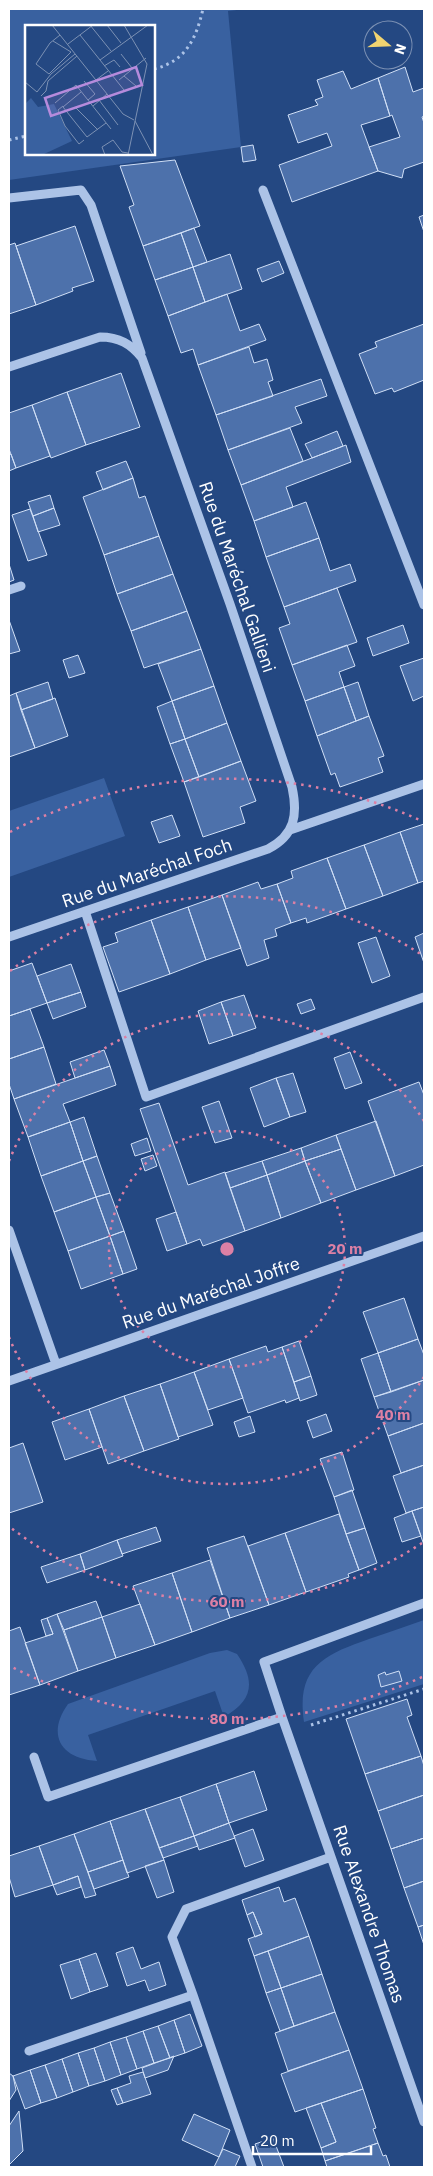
<svg xmlns="http://www.w3.org/2000/svg" width="433" height="2176" font-family="'IBM Plex Sans',sans-serif">
<rect width="100%" height="100%" fill="#244882"/>
<path fill="#3961a0" fill-rule="evenodd" d="M9,9H246L228,11L241,147L9,180ZM26,26H154V154H26Z
M104,778L125,836L9,877V811Z
M424,1620V1684L304,1722C296,1668 323,1655 369,1639C388,1633 406,1626 424,1620Z
M227,1650L237,1654C256,1682 253,1700 224,1717L215,1691L88,1735L97,1761C61,1759 46,1735 68,1704L210,1653Z"/>
<path fill="#4d71ab" stroke="#d0dff6" d="M405,67L413,92L424,88V116L422,117L424,123V162L404,169L402,178L378,171L369,147L400,137L392,115L390,116L378,78Z
M343,71L351,89L378,78L390,116L361,125L378,171L292,202L279,165L332,146L327,133L298,143L288,115L318,105L315,100L323,97L317,80Z
M253,145L256,160L243,162L241,147Z
M175,160L200,226L143,246L129,207L134,205L120,166Z
M424,215V232L419,217Z
M75,226L94,281L72,288L73,291L36,305L16,246Z
M194,228L207,262L193,267L181,233Z
M181,233L193,267L155,280L143,246Z
M15,243L36,305L9,314V245Z
M230,254L242,289L205,302L193,267Z
M279,261L284,273L262,282L257,269Z
M193,267L205,302L168,316L155,280Z
M227,294L240,331L259,324L266,340L198,365L193,349L181,353L168,316Z
M424,324V380L394,392L392,388L375,394L359,354L377,347L375,342Z
M249,347L254,363L267,359L273,380L268,382L273,396L216,415L198,365Z
M121,373L140,427L86,445L67,392Z
M321,379L327,396L295,407L302,423L228,450L216,415Z
M67,392L86,445L51,458L32,405Z
M32,405L50,456L16,468L9,449V413Z
M290,428L303,461L241,485L228,450Z
M337,431L343,446L312,458L305,444Z
M346,445L351,462L286,487L293,507L254,521L241,485Z
M11,454L16,468L9,471V455Z
M126,461L133,478L103,490L96,472Z
M133,478L139,498L145,496L159,536L104,555L83,497Z
M50,495L54,508L33,516L28,502Z
M306,502L319,538L266,557L254,521Z
M54,508L60,525L38,532L33,516Z
M30,509L47,555L28,561L12,515Z
M159,536L173,574L117,594L104,555Z
M319,538L330,571L350,564L356,581L284,607L266,557Z
M9,564L14,580L9,582Z
M173,574L187,611L131,631L117,594Z
M337,588L357,642L292,665L279,628L290,624L284,607Z
M187,611L201,649L144,668L131,631Z
M9,620L20,651L9,654Z
M403,625L409,643L373,656L367,638Z
M347,645L355,666L339,672L344,687L305,701L292,665Z
M201,649L214,686L172,701L158,664Z
M78,655L85,673L69,678L63,660Z
M424,658V696L413,701L400,666Z
M48,682L53,699L21,710L16,693Z
M358,682L369,716L356,721L344,687Z
M214,686L227,723L185,739L172,701Z
M344,687L356,721L317,736L305,701Z
M16,693L35,748L9,757V696Z
M55,698L68,736L35,748L21,710Z
M172,701L185,739L170,744L157,707Z
M369,716L384,756L378,758L383,772L340,787L335,773L331,775L317,736Z
M227,723L241,761L199,777L185,739Z
M185,739L199,777L184,782L170,744Z
M241,761L256,801L240,807L245,823L203,837L184,782Z
M172,815L180,836L159,843L151,822Z
M424,824V881L418,883L400,832Z
M400,832L418,883L383,896L364,845Z
M364,845L383,896L346,909L327,858Z
M327,858L346,909L307,923L306,918L291,923L277,884L293,878L291,871Z
M258,882L261,889L277,884L291,923L275,929L277,936L264,940L269,958L247,966L222,895Z
M222,895L241,948L206,960L188,907Z
M188,907L206,960L170,974L151,920Z
M151,920L170,974L119,992L103,947L118,942L115,933Z
M424,933V963L415,937Z
M376,937L390,976L372,983L358,943Z
M32,963L47,1003L9,1016V971Z
M71,964L81,992L47,1003L37,976Z
M81,992L86,1007L53,1019L47,1003Z
M244,995L256,1028L233,1036L221,1002Z
M311,999L315,1009L301,1014L297,1004Z
M221,1002L233,1036L209,1044L198,1011Z
M30,1009L44,1047L9,1059V1016Z
M44,1047L56,1084L14,1099L9,1084V1059Z
M104,1050L110,1066L75,1078L70,1062Z
M350,1052L362,1083L345,1089L334,1058Z
M110,1066L116,1085L63,1104L70,1122L28,1137L14,1099Z
M293,1073L306,1112L290,1117L276,1078Z
M276,1078L290,1117L264,1127L250,1088Z
M419,1082L424,1095V1165L395,1176L368,1101Z
M219,1101L232,1138L215,1143L202,1107Z
M159,1103L188,1185L225,1172L245,1231L203,1246L200,1239L187,1244L140,1109Z
M84,1117L97,1156L83,1161L70,1122Z
M376,1121L395,1176L356,1190L336,1135Z
M70,1122L83,1161L41,1176L28,1137Z
M336,1135L341,1149L305,1161L301,1148Z
M147,1138L151,1151L135,1156L131,1144Z
M301,1148L305,1161L267,1175L262,1161Z
M341,1149L356,1190L321,1203L305,1161Z
M153,1155L157,1166L145,1171L141,1159Z
M97,1156L110,1193L96,1197L83,1161Z
M83,1161L96,1197L54,1212L41,1176Z
M262,1161L267,1175L230,1188L225,1173Z
M305,1161L321,1203L281,1218L267,1175Z
M267,1175L281,1218L245,1231L230,1188Z
M110,1193L124,1231L110,1236L96,1197Z
M96,1197L110,1236L68,1251L54,1212Z
M176,1212L187,1244L167,1251L156,1219Z
M124,1231L137,1269L123,1274L110,1236Z
M110,1236L123,1274L81,1289L68,1251Z
M404,1298L418,1339L378,1353L363,1312Z
M418,1339L424,1355V1380L391,1392L378,1353Z
M299,1341L311,1376L294,1382L282,1347Z
M266,1346L268,1352L282,1347L299,1398L286,1403L285,1400L248,1413L229,1359Z
M378,1353L391,1392L374,1397L361,1359Z
M229,1359L243,1398L208,1410L194,1372Z
M194,1372L213,1425L178,1437L160,1384Z
M311,1376L317,1395L300,1401L294,1382Z
M424,1380V1423L388,1436L374,1397Z
M160,1384L179,1439L144,1451L124,1396Z
M124,1396L144,1451L108,1464L89,1409Z
M89,1409L102,1447L65,1460L52,1422Z
M326,1414L332,1431L313,1438L307,1421Z
M250,1416L255,1432L239,1437L234,1422Z
M424,1423V1465L401,1473L388,1436Z
M23,1443L43,1502L9,1513V1448Z
M342,1452L354,1490L334,1497L320,1459Z
M424,1465V1507L406,1513L393,1476Z
M352,1490L365,1528L346,1534L334,1497Z
M424,1507V1545L412,1511Z
M412,1511L421,1536L402,1542L394,1518Z
M339,1514L359,1570L348,1574L349,1577L306,1592L285,1533Z
M156,1527L161,1541L122,1554L117,1540Z
M365,1528L377,1563L359,1570L346,1534Z
M285,1533L306,1592L269,1605L248,1546Z
M244,1536L269,1605L230,1618L207,1548Z
M117,1540L123,1556L85,1570L80,1554Z
M80,1554L85,1570L47,1583L41,1567Z
M210,1560L230,1618L192,1632L172,1573Z
M172,1573L192,1632L155,1645L133,1586Z
M96,1601L102,1617L64,1630L57,1614Z
M140,1604L155,1645L116,1658L102,1617Z
M57,1614L78,1671L40,1685L25,1643L53,1634L47,1618Z
M102,1617L116,1658L78,1671L64,1630Z
M47,1618L53,1634L46,1636L41,1620Z
M20,1627L40,1685L9,1695V1631Z
M399,1671L402,1681L381,1687L378,1675L385,1672L386,1675Z
M407,1699L412,1715L407,1717L421,1756L365,1774L346,1719Z
M421,1756L424,1766V1795L378,1811L365,1774Z
M254,1771L267,1810L229,1823L216,1784Z
M216,1784L229,1823L194,1836L180,1797Z
M424,1795V1838L391,1849L378,1811Z
M180,1797L194,1836L159,1848L145,1809Z
M145,1809L164,1860L127,1873L110,1821Z
M110,1821L123,1860L88,1872L74,1834Z
M229,1823L235,1838L199,1850L194,1836Z
M253,1829L264,1860L245,1867L234,1836Z
M74,1834L96,1895L85,1898L78,1876L53,1885L39,1846Z
M194,1836L198,1846L163,1858L159,1848Z
M424,1838V1881L404,1888L391,1849Z
M39,1846L53,1885L15,1897L9,1877V1856Z
M123,1860L129,1877L94,1889L88,1872Z
M164,1860L174,1892L157,1898L145,1866Z
M78,1876L81,1887L57,1895L53,1885Z
M424,1881V1925L418,1927L404,1888Z
M279,1887L284,1902L295,1898L309,1936L254,1956L248,1939L262,1934L253,1912L247,1915L242,1900Z
M253,1912L262,1934L255,1937L247,1915Z
M424,1925V1945L418,1927Z
M309,1936L322,1974L281,1988L268,1951Z
M133,1947L141,1969L159,1962L166,1985L149,1991L145,1980L127,1986L116,1953Z
M268,1951L281,1988L266,1993L254,1956Z
M96,1953L108,1986L90,1992L79,1959Z
M79,1959L90,1992L71,1999L60,1965Z
M322,1974L335,2012L294,2026L281,1988Z
M281,1988L294,2026L280,2031L266,1993Z
M335,2012L349,2050L288,2071L275,2033Z
M190,2014L202,2046L185,2053L174,2020Z
M174,2020L185,2053L170,2058L158,2026Z
M158,2026L170,2058L154,2063L143,2031Z
M143,2031L154,2063L137,2069L126,2037Z
M126,2037L137,2069L121,2075L110,2042Z
M110,2042L121,2075L105,2081L94,2048Z
M94,2048L105,2081L89,2086L78,2053Z
M349,2050L363,2089L295,2112L281,2074Z
M78,2053L89,2086L73,2092L62,2059Z
M174,2056L168,2070L145,2078L142,2068Z
M62,2059L73,2092L57,2098L45,2065Z
M45,2065L57,2098L41,2103L30,2070Z
M30,2070L41,2103L25,2109L13,2076Z
M143,2072L151,2094L123,2103L117,2088L131,2083L129,2076Z
M9,2073L13,2076L16,2090L9,2101Z
M117,2088L123,2103L117,2105L111,2090Z
M363,2089L376,2128L373,2129L378,2143L325,2161L321,2148L336,2142L321,2103Z
M321,2103L336,2142L321,2148L306,2108Z
M19,2111L23,2151L9,2165V2126Z
M194,2114L230,2130L219,2157L182,2140Z
M273,2138L284,2167H263L255,2144Z
M378,2143L383,2156L386,2155L390,2167H327L325,2161Z
M223,2149L240,2156L235,2167H214Z"/>
<g fill="none" stroke-linecap="round" stroke-linejoin="round">
<path stroke="#acc3e7" stroke-width="3" stroke-dasharray="2.5 4" stroke-linecap="butt" d="M154,69C186,61 196,39 203,9
M9,140L26,136
M311,1725L424,1689"/>
<path stroke="#acc3e7" stroke-width="9" d="M263,190L424,605
M9,198L81,190L91,205L141,353
M9,367L100,337C119,337 131,344 142,358L230,604L292,787C298,815 295,835 268,849L9,937
M9,590L21,586
M290,830L424,784
M85,911L146,1097L424,997
M9,1230L56,1364
M9,1381L424,1236
M282,1717L424,2122
M34,1757L48,1797L282,1717L264,1662L424,1603
M193,1995L252,2167
M29,2051L193,1995L172,1937L186,1909L331,1857"/>
</g>
<g fill="none" stroke="#dd80a5" stroke-width="2.5" stroke-dasharray="2.5 5">
<circle cx="227" cy="1249" r="118"/>
<path d="M424 1377A235 235 0 0 1 9 1337M9 1161A235 235 0 0 1 424 1121"/>
<path d="M422 1543A353 353 0 0 1 10 1527M10 971A353 353 0 0 1 422 955"/>
<path d="M422 1677A470 470 0 0 1 10 1666M10 832A470 470 0 0 1 422 821"/>
</g>
<g text-anchor="middle" stroke-width="4" stroke-linejoin="round" paint-order="stroke">
<g font-size="18" fill="#fff" stroke="#244882">
<text transform="translate(237 577) rotate(71)" y="6">Rue du Maréchal Gallieni</text>
<text transform="translate(147 873) rotate(-19)" y="6">Rue du Maréchal Foch</text>
<text transform="translate(211 1293) rotate(-19)" y="6">Rue du Maréchal Joffre</text>
<text transform="translate(369 1914) rotate(71)" y="6">Rue Alexandre Thomas</text>
</g>
</g>
<g transform="translate(25 25)">
<rect width="130" height="130" fill="#244882"/>
<path d="M6,73L13,82L29,79L47,116L17,130H0V79Z" fill="#3961a0"/>
<path fill="none" stroke="#7c91b4" stroke-width="1" d="M27,0L98,89L109,95M65,0L86,26M82,0L96,18M99,0L122,39L103,130M55,10L99,65M28,16L46,27L24,49L11,39L25,18L35,10M43,19L68,0M96,29L107,43M75,35L123,0M79,41L89,35L95,42M26,49L50,29M99,51L111,61M71,55L83,46M94,55L121,33M59,56L70,69L63,75M0,57L12,67L26,49M56,67L38,82L62,112M16,71L21,66L23,56L52,31M74,75L93,100M30,78L51,60L86,104M38,81L33,85L40,101L54,119L59,115M68,81L82,69M50,82L73,105M110,96L128,130M62,112L81,98M80,130L77,122L88,115L97,127L103,128"/>
<path fill="#b68bdc" fill-opacity="0.15" stroke="#b68bdc" stroke-width="2.5" d="M111,42L117,60L26,91L20,73Z"/>
<rect width="130" height="130" fill="none" stroke="#fff" stroke-width="2.5"/>
</g>
<circle cx="227" cy="1249" r="8" fill="#dd80a5" stroke="#244882" stroke-width="2.5"/>
<g font-size="15" text-anchor="middle" font-weight="bold" fill="#dd80a5" stroke="#244882" stroke-width="4" stroke-linejoin="round" paint-order="stroke">
<text x="345" y="1254">20 m</text>
<text x="393" y="1420">40 m</text>
<text x="227" y="1607">60 m</text>
<text x="227" y="1724">80 m</text>
</g>
<rect width="433" height="2176" fill="none" stroke="#ffffff" stroke-width="20"/>
<g transform="translate(388 45) rotate(109)"><circle r="24" fill="#244882" stroke="#7c91b4"/>
<path d="M0-4L9 19L0 12L-9 19Z" fill="#f1d470"/>
<text y="-8" font-size="14" font-weight="bold" text-anchor="middle" fill="#ffffff">N</text>
</g>
<path d="M253 2146v8h118v-8" fill="none" stroke="#ffffff" stroke-width="2.5"/>
<text x="260" y="2146" font-size="15" fill="#ffffff" stroke="#244882" stroke-width="4" paint-order="stroke">20 m</text>
</svg>
